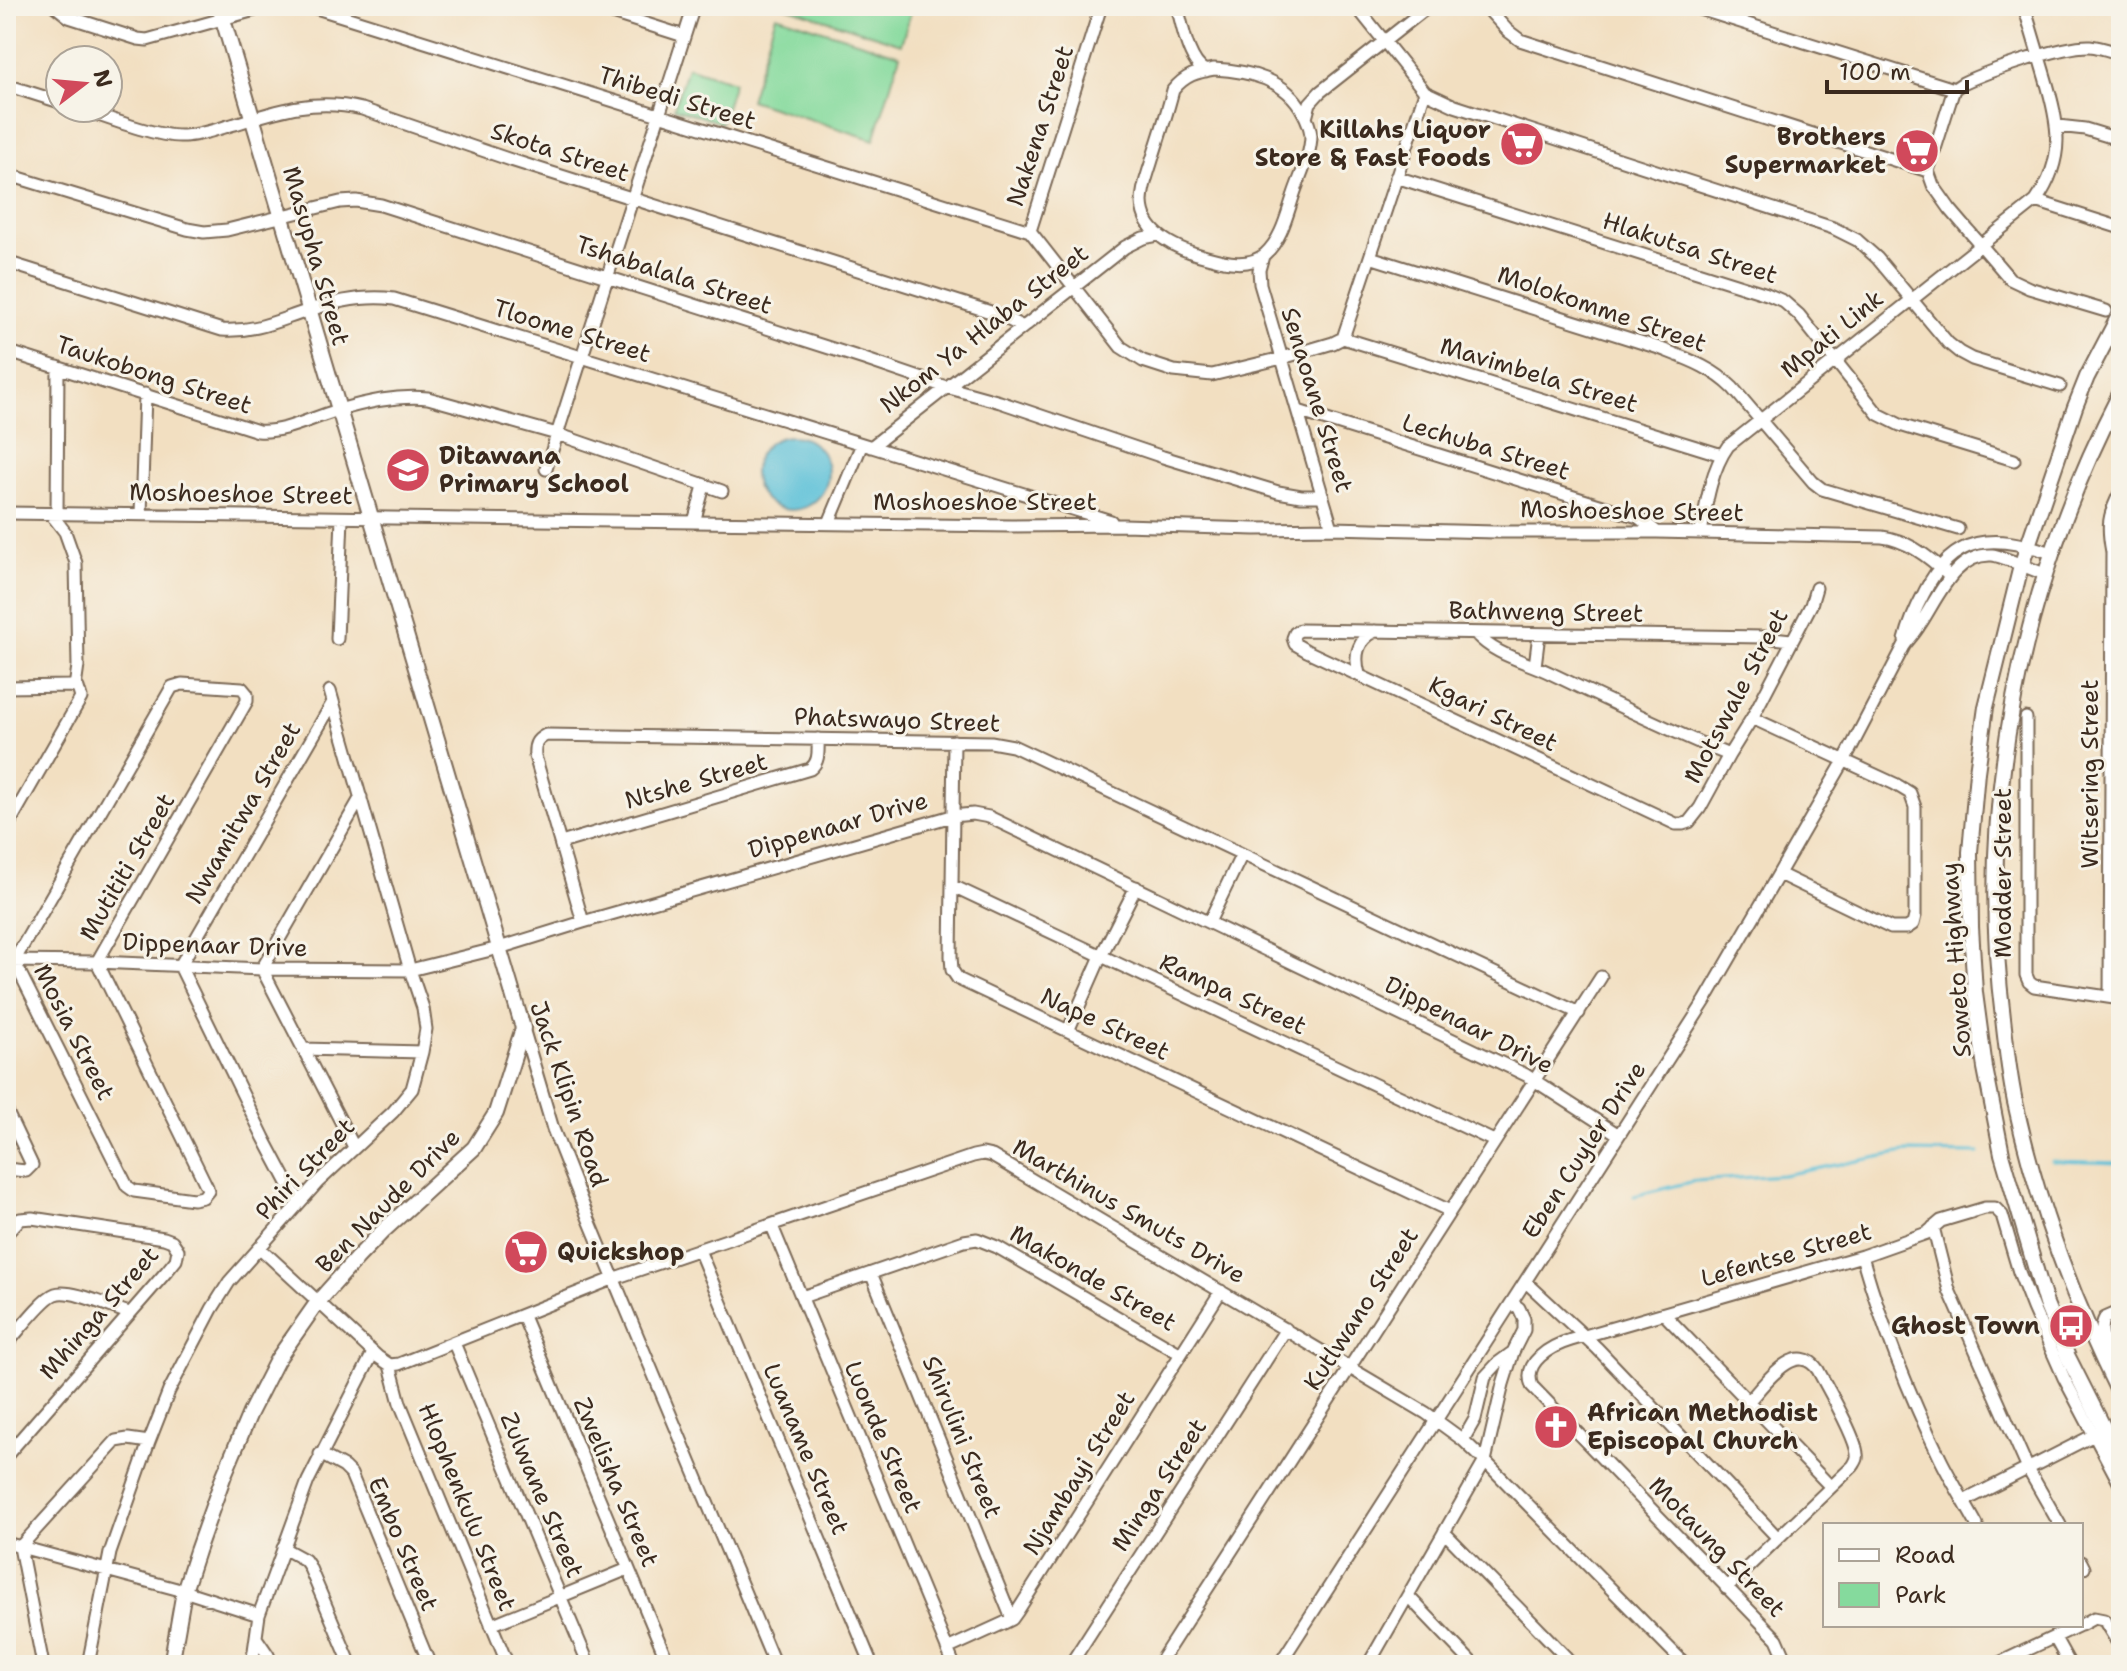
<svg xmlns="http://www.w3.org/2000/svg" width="2127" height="1671" font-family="'Shantell Sans',sans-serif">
<rect width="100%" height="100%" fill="#f7f3e8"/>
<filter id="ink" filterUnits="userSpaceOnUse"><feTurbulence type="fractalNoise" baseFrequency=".0125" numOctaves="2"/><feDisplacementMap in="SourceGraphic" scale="16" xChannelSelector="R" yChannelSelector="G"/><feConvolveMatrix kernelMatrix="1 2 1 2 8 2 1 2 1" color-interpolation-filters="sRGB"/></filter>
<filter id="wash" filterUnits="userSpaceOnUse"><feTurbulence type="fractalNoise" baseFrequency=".006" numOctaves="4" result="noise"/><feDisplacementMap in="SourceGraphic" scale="32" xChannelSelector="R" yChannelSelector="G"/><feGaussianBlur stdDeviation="1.8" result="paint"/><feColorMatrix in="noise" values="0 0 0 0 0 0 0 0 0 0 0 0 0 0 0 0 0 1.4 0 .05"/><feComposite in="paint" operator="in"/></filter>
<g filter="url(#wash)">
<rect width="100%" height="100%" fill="#f2dfc1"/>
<path fill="#85da9d" stroke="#60825e" stroke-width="2" d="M783,6H913L901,44Z
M776,15L900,55L874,140L750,100Z
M687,67L734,82L721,123L674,108Z"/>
<path fill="#5ac0d8" stroke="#4a757b" stroke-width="2" d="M754 473a37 37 0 1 1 74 0a37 37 0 1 1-74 0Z"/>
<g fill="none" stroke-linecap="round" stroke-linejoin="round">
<path stroke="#5ac0d8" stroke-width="3" d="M2052,1161L2121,1163
M1634,1196L1695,1181L1783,1175L1905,1152L1979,1153"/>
</g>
</g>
<g filter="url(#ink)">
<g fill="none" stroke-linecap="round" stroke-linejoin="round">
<g stroke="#7b6957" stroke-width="15">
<path id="minor" d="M55,6L69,17L138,39L147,40L269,6
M310,6L1030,231
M590,6L684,36
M1177,6C1182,23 1188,64 1206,71
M1356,6L1425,92L1455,106L1833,228L1857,240L1877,258L1948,343L1959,352L1972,359L2060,386
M1485,6L1508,31L1520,40L1928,171
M1690,6L1954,89
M1214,69C1249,71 1286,79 1303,112C1307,119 1310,127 1311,135C1311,155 1300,176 1294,194C1287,214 1282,239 1265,254C1249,268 1225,262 1207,257C1179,250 1143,235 1142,202C1142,187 1148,174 1152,160C1159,137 1167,114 1173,90C1185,75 1197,72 1214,69Z
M6,85L60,102
M78,108C105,117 154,136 180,136C199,136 217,129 235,124C279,110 315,98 362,109L511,160L997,314L1023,327
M1306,118L1310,103L1320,92L1429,6
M2058,126L2085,129L2121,140
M6,174L187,229L204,232L227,230L340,202L356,201L381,205L864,359L946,387L1000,402L1163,457L1278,492L1301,496H1323
M1396,177L1767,294L1783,301L1799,315L1878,414L1900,425L2014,460
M2036,201L2121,228
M1030,231L1121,347L1143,361L1174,371L1212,375L1282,358L1333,343L1343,338L1425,92
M1030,231L1101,6
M1263,256L1259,270L1260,284L1332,528
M1370,257L1659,348C1687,359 1712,367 1733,388L1813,482L1822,489L1958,529
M6,262L222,330C256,332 276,321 307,311C336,301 365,295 394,299L1111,521
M2106,311L2029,288L2010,279L1950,209L1933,185L1928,171L1954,89L1963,83C1988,71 2064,45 2090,46C2101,47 2111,51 2121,54
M1343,338L1722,455
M6,351L258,431C284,433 311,418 336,411C366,402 397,395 428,398L557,434L722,491
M1298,411L1638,517L1657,532
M871,447L1125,247L1143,238L1158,235
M546,469L694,6
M6,513L1011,526L1123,525L1255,529L1332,528L1495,532H1657L1882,537C1908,540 1932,559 1950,577
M51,514L65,532L76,563L78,666L75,687
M57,514L58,367
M141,514L145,394
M694,522L704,486
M829,523L862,444
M1701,533C1706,504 1711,470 1728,446L2036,201C2066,158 2059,124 2045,77C2038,54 2031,30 2024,6
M1475,633C1496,656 1523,660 1550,673C1609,701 1668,730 1729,755
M337,639L342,518
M1791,640L1764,637L1300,630L1295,633L1293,638L1295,644L1307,651L1676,824H1683L1689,822L1700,808L1729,755L1752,718L1811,605L1816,588
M1905,640C1909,624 1916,608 1924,593C1953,533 1994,534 2052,553
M1535,666L1539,634
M1359,674C1354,655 1357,641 1375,631
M182,684L242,688L247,694V701L97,962L207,1187L208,1191L203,1197L193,1199L134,1191L127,1186L14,961L168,694L172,687Z
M6,687L70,686L78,688L81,698L6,829
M1752,718L1895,784L1910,793L1915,807V916L1913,924L1907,928H1891L1779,874
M2026,718V975L2029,982L2034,986L2121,999
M954,741L951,956L952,970L958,979L1450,1211
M561,843L810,769C820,762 818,750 818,739
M953,886L1494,1141
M583,922L535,756C534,745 536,740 546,735L991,742L1013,746L1579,1013
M1209,922L1242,854
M6,961L97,962L262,969L410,970L499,948L583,922L952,816L973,814L989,817L1526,1075L1619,1135
M2110,997L2112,552C2107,526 2108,515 2121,491
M523,1028L553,1129L587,1215L775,1665
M1068,1031L1101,956L1136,887
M303,1049L422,1052
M6,1110L32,1165L26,1171L6,1169
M354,1147L262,969L361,797
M300,1202L290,1187L264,1138L180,966L333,702
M772,1226L954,1665
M1933,1227L1949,1290L2028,1469L2060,1525
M6,1234L20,1219L32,1218L164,1238L172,1241L178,1250L176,1260L167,1271L6,1456
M260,1248L378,1357L390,1365L399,1364L615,1278L973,1156L983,1154L992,1156L1426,1413L1463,1440L1485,1461L1686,1665
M699,1250L872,1665
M1862,1256C1882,1326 1909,1394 1941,1460C1952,1482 1965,1503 1977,1525
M871,1273L1012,1619
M1526,1282L1597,1348L1778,1538
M802,1297L964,1241L977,1239L997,1247L1181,1354
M2121,1311L2105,1318C2095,1336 2113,1357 2121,1373
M1664,1314L1831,1487
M523,1316L669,1665
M454,1343L589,1665
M6,1345C16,1334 43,1298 55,1294C71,1288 112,1308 129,1313
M390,1365L400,1403L508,1665
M1463,1440L1475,1419L1485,1377L1498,1363L1513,1352
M320,1454L344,1467L351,1474L430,1665
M1964,1501L2100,1432
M1444,1532L1566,1657L1569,1665
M6,1543L184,1591L259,1615
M283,1548L305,1560L309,1566L351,1665
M2081,1562L2084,1568
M1726,1588L1853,1466C1856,1461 1858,1459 1857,1454C1856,1437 1827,1387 1818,1370C1796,1338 1764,1385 1748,1402
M1408,1596L1474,1665
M491,1625L628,1569
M2081,1625L2094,1618L2104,1620L2121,1648
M2055,1638L2070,1665
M257,1639L268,1655L272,1665
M947,1649L1004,1623L1012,1619L1017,1612L1221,1291
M43,1665L20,1547L116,1441L128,1439L149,1442
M88,1665L110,1553L149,1442L169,1391L212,1309L229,1282L317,1183L393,1112L412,1089L422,1052L426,1029L423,1008L410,970L330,691
M252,1665L259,1615L308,1481L373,1353
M1070,1665L1286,1329
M1158,1665L1601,977
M1279,1665L1705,1001L1844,761L1904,646C1909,639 1915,633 1919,626C1937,600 1954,553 1992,555C2003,556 2032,570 2045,574
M1368,1665L1485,1461L1503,1384L1513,1352L1524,1330V1319L1519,1308L1512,1303
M1781,1665L1784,1655L1777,1639L1532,1386C1522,1362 1551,1346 1571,1340L1862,1256L1927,1233L1941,1221L1985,1208H1995L2002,1215L2019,1272L2033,1308L2064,1378L2121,1486
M1995,1665L2080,1625"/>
</g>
<g stroke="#7b6957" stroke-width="18">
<path id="major" d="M2121,312L2087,377L2075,407L2021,566L1986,707L1977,772L1970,852L1971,927L1975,993L1985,1068L2002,1154L2046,1304L2068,1357L2121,1462
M2121,392C2021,585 1976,802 2003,1018C2006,1046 2009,1074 2015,1102C2037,1205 2074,1303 2121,1397
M171,1665L184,1591L197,1551L224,1475L250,1413L277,1360L317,1303L357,1258L384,1230L474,1148L496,1113L523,1028L219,6"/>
</g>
<use href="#minor" stroke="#fff" stroke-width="11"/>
<use href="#major" stroke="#fff" stroke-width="14"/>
</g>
</g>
<defs>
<g id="supermarket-disc" transform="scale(2.3)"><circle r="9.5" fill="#d1495b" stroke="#f7f3e8"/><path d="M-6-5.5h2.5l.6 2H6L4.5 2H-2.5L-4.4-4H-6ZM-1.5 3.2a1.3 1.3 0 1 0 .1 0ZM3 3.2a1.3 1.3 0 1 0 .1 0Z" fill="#fff"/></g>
<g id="school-disc" transform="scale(2.3)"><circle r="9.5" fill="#d1495b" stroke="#f7f3e8"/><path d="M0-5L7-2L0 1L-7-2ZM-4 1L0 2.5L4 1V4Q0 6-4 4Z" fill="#fff"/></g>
<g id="bus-disc" transform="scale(2.3)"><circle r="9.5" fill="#d1495b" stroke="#f7f3e8"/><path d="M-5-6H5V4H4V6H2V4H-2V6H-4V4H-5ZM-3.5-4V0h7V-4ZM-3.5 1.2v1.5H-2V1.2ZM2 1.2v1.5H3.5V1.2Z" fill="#fff"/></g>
<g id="church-disc" transform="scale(2.3)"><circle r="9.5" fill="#d1495b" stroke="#f7f3e8"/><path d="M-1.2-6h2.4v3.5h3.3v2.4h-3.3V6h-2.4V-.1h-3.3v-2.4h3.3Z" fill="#fff"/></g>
</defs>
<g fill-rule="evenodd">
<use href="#supermarket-disc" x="1522" y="144"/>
<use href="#supermarket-disc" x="1917" y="151"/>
<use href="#school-disc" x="408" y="470"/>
<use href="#supermarket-disc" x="526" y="1252"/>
<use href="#bus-disc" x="2071" y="1326"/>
<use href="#church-disc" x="1556" y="1427"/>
</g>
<g text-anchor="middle" stroke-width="6" stroke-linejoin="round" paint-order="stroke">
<g font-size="24" fill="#3b2a1e" stroke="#f7f3e8">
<text transform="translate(677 98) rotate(17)" y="8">Thibedi Street</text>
<text transform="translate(1040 126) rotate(-72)" y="8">Nakena Street</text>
<text transform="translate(560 152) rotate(18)" y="8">Skota Street</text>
<text transform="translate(1690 248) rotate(18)" y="8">Hlakutsa Street</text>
<text transform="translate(316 256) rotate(74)" y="8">Masupha Street</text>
<text transform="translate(674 275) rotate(18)" y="8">Tshabalala Street</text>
<text transform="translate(1602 309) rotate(19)" y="8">Molokomme Street</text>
<text transform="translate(984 329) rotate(-38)" y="8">Nkom Ya Hlaba Street</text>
<text transform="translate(572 331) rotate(17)" y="8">Tloome Street</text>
<text transform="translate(1832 334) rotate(-39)" y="8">Mpati Link</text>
<text transform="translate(154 375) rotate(18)" y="8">Taukobong Street</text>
<text transform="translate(1539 375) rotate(17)" y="8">Mavimbela Street</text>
<text transform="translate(1317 400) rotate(73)" y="8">Senaoane Street</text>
<text transform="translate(1486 447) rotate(17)" y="8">Lechuba Street</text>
<text transform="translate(241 494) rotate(1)" y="8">Moshoeshoe Street</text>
<text x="985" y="510">Moshoeshoe Street</text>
<text transform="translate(1632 511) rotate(1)" y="8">Moshoeshoe Street</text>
<text transform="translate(1546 612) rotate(1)" y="8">Bathweng Street</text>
<text transform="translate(1736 696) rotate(-62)" y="8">Motswale Street</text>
<text transform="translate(1493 714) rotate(26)" y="8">Kgari Street</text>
<text transform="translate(897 720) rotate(2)" y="8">Phatswayo Street</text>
<text transform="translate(2090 774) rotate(-90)" y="8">Witsering Street</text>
<text transform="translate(696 781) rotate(-16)" y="8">Ntshe Street</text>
<text transform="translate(243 813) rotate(-60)" y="8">Nwamitwa Street</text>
<text transform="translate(838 825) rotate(-16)" y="8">Dippenaar Drive</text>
<text transform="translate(127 867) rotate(-60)" y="8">Mutititi Street</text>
<text transform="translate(2003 873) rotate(-90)" y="8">Modder Street</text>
<text transform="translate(215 945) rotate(2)" y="8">Dippenaar Drive</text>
<text transform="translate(1956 960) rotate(-94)" y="8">Soweto Highway</text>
<text transform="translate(1233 994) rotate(25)" y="8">Rampa Street</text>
<text transform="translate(1105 1024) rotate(25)" y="8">Nape Street</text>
<text transform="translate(1469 1025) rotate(27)" y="8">Dippenaar Drive</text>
<text transform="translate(74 1032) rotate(63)" y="8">Mosia Street</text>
<text transform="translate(569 1094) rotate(71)" y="8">Jack Klipin Road</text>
<text transform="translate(1584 1150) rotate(-57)" y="8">Eben Cuyler Drive</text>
<text transform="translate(305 1169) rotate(-46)" y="8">Phiri Street</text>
<text transform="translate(388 1201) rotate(-45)" y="8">Ben Naude Drive</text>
<text transform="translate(1129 1211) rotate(30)" y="8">Marthinus Smuts Drive</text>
<text transform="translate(1786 1255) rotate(-16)" y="8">Lefentse Street</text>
<text transform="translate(1093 1278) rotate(30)" y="8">Makonde Street</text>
<text transform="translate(1361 1309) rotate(-57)" y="8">Kutlwano Street</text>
<text transform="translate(99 1313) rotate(-49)" y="8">Mhinga Street</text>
<text transform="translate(883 1437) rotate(67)" y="8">Luonde Street</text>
<text transform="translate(962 1437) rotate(68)" y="8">Shirulini Street</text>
<text transform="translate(806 1449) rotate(67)" y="8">Luaname Street</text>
<text transform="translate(1079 1473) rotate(-58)" y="8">Njambayi Street</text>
<text transform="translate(616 1482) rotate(67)" y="8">Zwelisha Street</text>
<text transform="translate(1159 1485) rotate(-57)" y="8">Minga Street</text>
<text transform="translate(542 1495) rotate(67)" y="8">Zulwane Street</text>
<text transform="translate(467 1507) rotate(68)" y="8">Hlophenkulu Street</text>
<text transform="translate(403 1544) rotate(67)" y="8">Embo Street</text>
<text transform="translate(1717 1547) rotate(46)" y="8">Motaung Street</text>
</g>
<g font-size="24" font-weight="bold" fill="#3b2a1e" stroke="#f7f3e8" text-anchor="end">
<text x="1491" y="138">Killahs Liquor<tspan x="1491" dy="28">Store &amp; Fast Foods</tspan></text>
<text x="1886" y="145">Brothers<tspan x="1886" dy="28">Supermarket</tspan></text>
<text x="439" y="464" text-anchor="start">Ditawana<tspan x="439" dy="28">Primary School</tspan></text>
<text x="557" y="1260" text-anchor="start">Quickshop</text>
<text x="2040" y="1334">Ghost Town</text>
<text x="1587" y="1421" text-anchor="start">African Methodist<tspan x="1587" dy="28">Episcopal Church</tspan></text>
</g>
</g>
<rect width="2127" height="1671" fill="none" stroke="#f7f3e8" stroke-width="32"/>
<rect x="1823" y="1523" width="260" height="104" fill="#f7f3e8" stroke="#aca397" stroke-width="2"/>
<rect x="1839" y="1549" width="40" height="12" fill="#ffffff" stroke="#aca397" stroke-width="2"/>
<text x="1895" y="1563" font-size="24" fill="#3b2a1e">Road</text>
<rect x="1839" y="1583" width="40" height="24" fill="#85da9d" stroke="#aca397" stroke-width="2"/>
<text x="1895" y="1603" font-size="24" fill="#3b2a1e">Park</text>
<g transform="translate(84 84) rotate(74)"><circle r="38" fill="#f7f3e8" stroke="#aca397" stroke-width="2"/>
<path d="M0-6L14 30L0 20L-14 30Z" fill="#d1495b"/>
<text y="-12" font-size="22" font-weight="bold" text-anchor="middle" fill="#3b2a1e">N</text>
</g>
<path d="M1827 80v12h140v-12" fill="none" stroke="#3b2a1e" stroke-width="4"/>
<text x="1839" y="80" font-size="24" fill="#3b2a1e" stroke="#f7f3e8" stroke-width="6" paint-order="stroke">100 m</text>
</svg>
